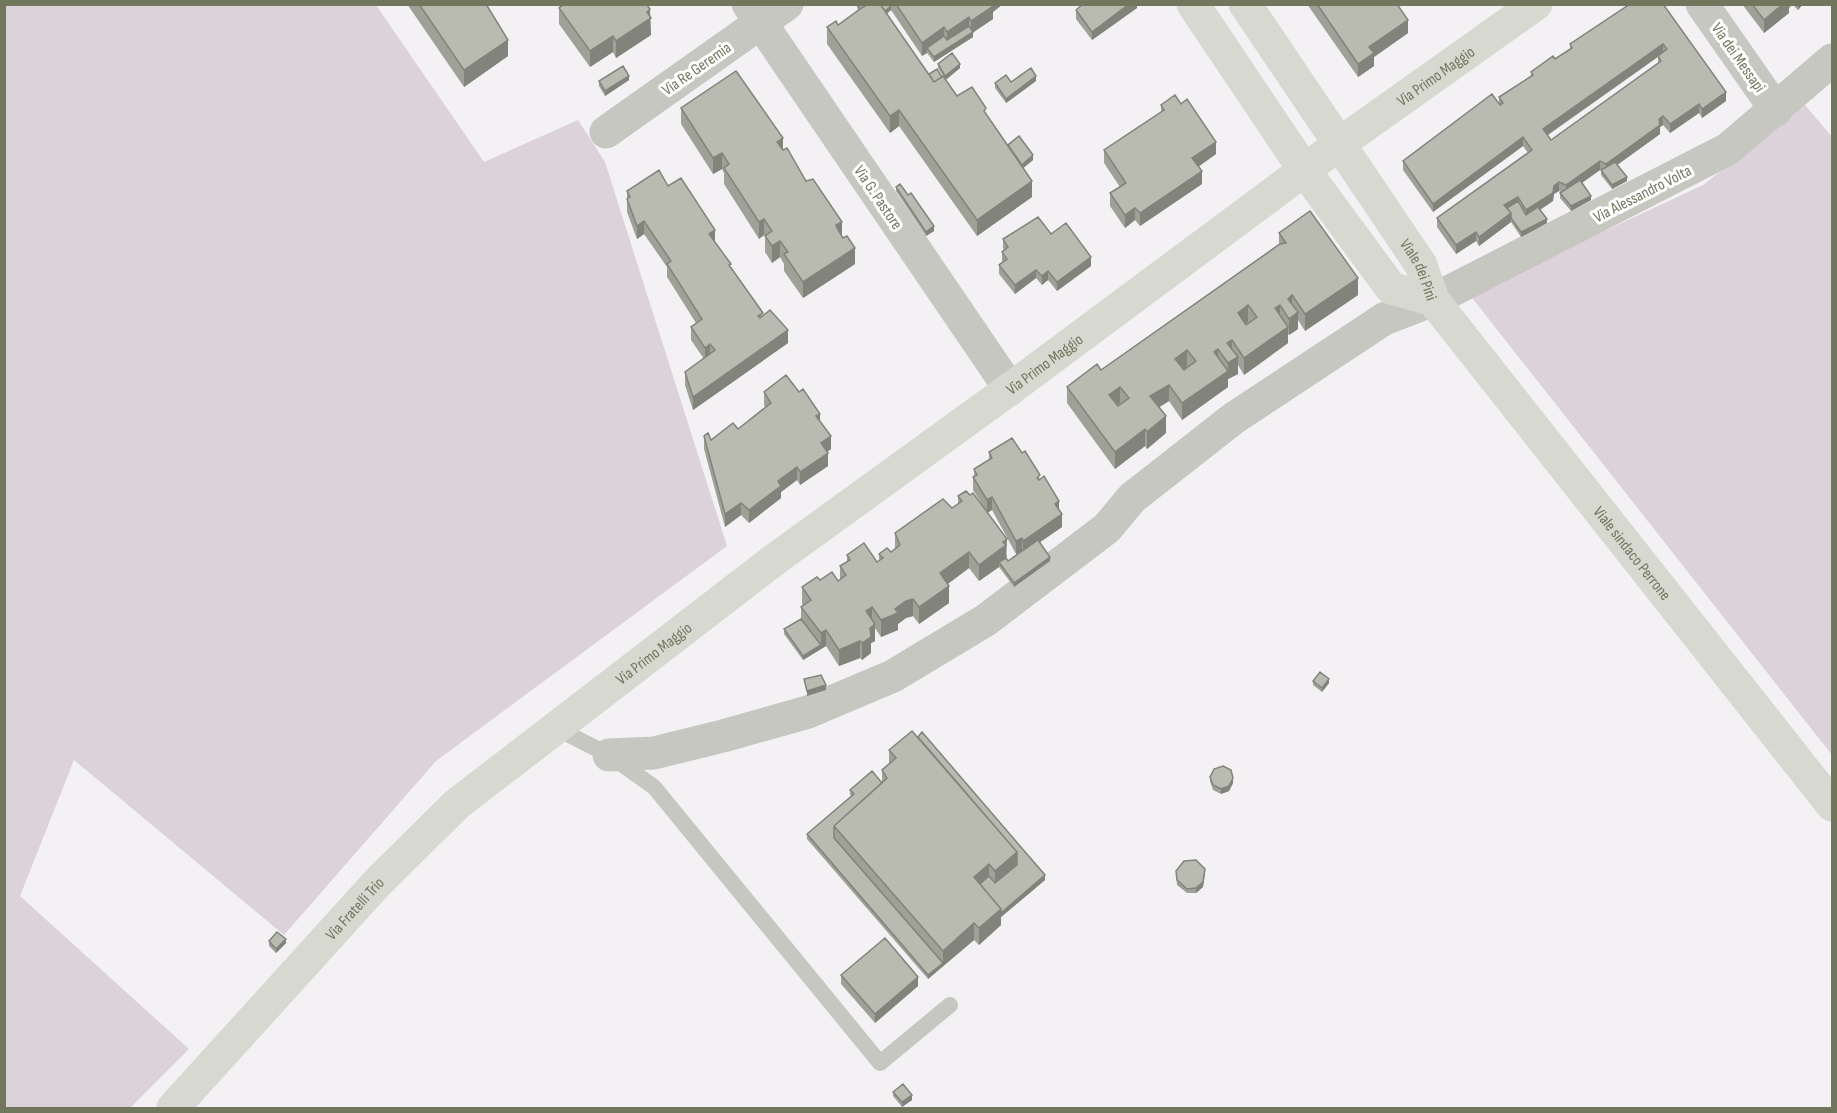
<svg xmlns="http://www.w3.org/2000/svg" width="1837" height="1113" font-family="'Sofia Sans Condensed',sans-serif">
<rect width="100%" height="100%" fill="#f4f1f5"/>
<path fill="#dcd2d9" d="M5,4L376,5L484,162L578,120L605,162L727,546L436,761L284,935L74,760L20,896L189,1049L130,1108H5Z
M1805,105L1832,137V755L1469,294L1703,185Z"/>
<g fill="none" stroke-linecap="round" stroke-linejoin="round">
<path stroke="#c5c7c0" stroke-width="16" d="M556,728L609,755L654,787L880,1063L950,1005"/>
<path stroke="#c5c7c0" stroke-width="33" d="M748,4L1010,389
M1702,4L1776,110
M606,132L787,4
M609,755L654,753L723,736L808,712L893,676L986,620L1107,528L1132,498L1234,418L1384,319L1433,300L1728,149L1832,60"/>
<g stroke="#d7d9d1" stroke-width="33">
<path d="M1193,4L1305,171L1391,288L1433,300"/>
<path id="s1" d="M1245,4L1421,265L1433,300L1832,805"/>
<path id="s2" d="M173,1108L378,882L457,804L774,560L1010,389L1353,134L1536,4"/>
</g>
</g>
<path fill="#9fa197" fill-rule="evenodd" d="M407,4H486L508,56L464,87Z
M856,4H890L891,10L887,14L929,74L942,77L943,76L938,68V64L960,68L946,80L957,96L986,114L1008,145L1033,160L1023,168L1032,197L977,236L899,126L890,133L827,44V27L838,25L858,10Z
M891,4H1003L993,12V19L973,32V37L934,62L927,53L922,56L891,10Z
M1137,4V8L1092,40L1076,19V10Z
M1307,4H1397L1408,33L1374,57V66L1358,77Z
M1630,4L1726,101L1702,118L1699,113L1670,133L1663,125L1660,127V134L1617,165L1627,181L1612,189L1601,175V170H1600L1582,183L1591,200L1571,211L1560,198V193L1561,192L1559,191L1554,194L1553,201L1540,210L1547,223L1521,237L1511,222L1479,246L1476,241L1456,254L1437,227V218L1528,153L1523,146L1433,212L1403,170V161L1499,104V97L1531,76V72L1555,59L1570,49V44ZM1658,57V63L1551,140L1548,135Z
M1742,4H1792L1789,8V13L1764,33Z
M1792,4H1803L1798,10Z
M559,8L650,17L651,35L616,58L613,52L590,67L559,24Z
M629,80L605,96L599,86V81Z
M1036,81L1006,103L995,88V83Z
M1161,105L1216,154L1198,167L1202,184L1140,226L1135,220L1125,228L1110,206V193L1120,187L1104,163V150L1161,112Z
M681,108L783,150L806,181L842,236L855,264L803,298L784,271V264L780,257L772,263L765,252V237L764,235L759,239L724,184V173L722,169L713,174L681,124Z
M668,186L715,242L731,269L763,316L788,343L693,410L685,385V372L704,359L691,340V327L696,323L667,277V267L644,234L637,239L627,212V191Z
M896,187L934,231L926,236L896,191Z
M1279,233L1358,295L1305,331L1298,320V329L1289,335L1288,334V343L1244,375L1238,365V374L1228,379V387L1182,420L1169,401L1159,407L1166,433L1147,449L1145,446L1115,469L1067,403V387L1101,370L1279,244Z
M1051,234L1091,266L1057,291L1048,280L1042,285L1036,278L1015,294L999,274V265L1003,262L1002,261V252L1004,250L1003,248V239Z
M764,392L820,422L831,449L827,452L828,466L800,485L797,480L781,492V498L749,523L741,515L725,527L704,449V436L711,440L738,429L765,407L764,405Z
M989,452L1022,453L1040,479L1059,510L1062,527L1040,542L1050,561L1014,587L999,567L979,581L969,568L947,584L949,603L919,624L913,616L906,618L898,624V630L881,637L875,628V641L871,643V653L862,660L860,658L839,666L826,646L803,660L784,634V629L801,619V607L803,605L802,604V587L820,580L838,581L840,580V566L847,562V555L877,562L879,561V554L891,552L895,549V533L952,508L958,504V496L970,495L987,512L973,490V477H974V469L989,460ZM992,510L1016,554L1022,551L1008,561L1006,558L1007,556L987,513Z
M1313,681L1329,683L1322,692L1313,685Z
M889,750L1045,880L1001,917V925L979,945L974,940L928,979L807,839V834L851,796L850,794V790L882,783V770L889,764Z
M1210,777L1233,783L1229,791L1221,794L1213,790L1210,781Z
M1176,871L1205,874L1203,887L1196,893H1187L1177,885Z
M269,941L286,943L276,953L269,946Z
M841,975L918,986L875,1023L841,984Z
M893,1092L912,1100L902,1107L893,1096Z"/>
<path fill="#82837b" d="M989,4H1003L993,12V19L971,34V21Z
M1129,4H1137V8L1092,40V32Z
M1783,4H1792L1789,8V13L1764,33V20Z
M1798,4H1803L1798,10Z
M891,6V10L879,19V15Z
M650,9L651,35L616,58V41L647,12Z
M969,17V30L947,45V32Z
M1408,20V33L1374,57V66L1358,77V64L1369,47Z
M944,27V40L927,48V53L922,56V43Z
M973,32V37L934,62V57Z
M613,36V52L590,67V51Z
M508,40V56L464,87V70Z
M1663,44V53L1543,138V129Z
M960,64V68L945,80V76Z
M629,76V80L605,96V91Z
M1036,76V81L1006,103V99Z
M1726,92V101L1702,118V109Z
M1699,104V113L1670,133V124Z
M899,110V126L890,133V116Z
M1663,116V125L1660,127V134L1606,173V164Z
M1523,137V146L1433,212V204Z
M783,138V155L777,142Z
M1216,142V154L1192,171V158Z
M722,153V169L713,174V158Z
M1033,155V160L1016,174V170Z
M1600,161V170L1566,194V185Z
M1202,171V184L1140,226V213Z
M1627,177V181L1612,189V185Z
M1032,181V197L977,236V220Z
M1559,182V191L1554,194L1553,201L1526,219V210L1554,186Z
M1591,196V200L1571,211V206Z
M1518,197V205L1507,212L1504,205Z
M1135,208V220L1125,228V215Z
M1511,213V222L1479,246V237Z
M764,219V235L759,239V222Z
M1547,219V223L1521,237V232Z
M644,221V234L637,239V226Z
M842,222V238L836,242V225Z
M934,226V231L926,236V232Z
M715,230V243L709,234Z
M1476,232V241L1456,254V245Z
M780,241V257L772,263V246Z
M855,248V264L803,298V282Z
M1091,257V266L1057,291V282Z
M1036,270V278L1015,294V285Z
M1048,271V280L1042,285V276Z
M1358,278V295L1305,331V314Z
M1292,295V312L1288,299Z
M1248,305V322L1238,330V313Z
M1280,305V321L1275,308Z
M1298,312V329L1289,335V319Z
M1288,327V343L1244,375V358Z
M788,330V343L693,410V397Z
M1232,340V356L1227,343Z
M710,344V357L705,361V348Z
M1218,349V366L1214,352Z
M1187,350V367L1175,375V359Z
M1238,357V374L1228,379V363Z
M1228,371V387L1182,420V403Z
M1169,385V401L1150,413V396Z
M1120,387V403L1109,411V395Z
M820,414V427L816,416Z
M1166,416V433L1147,449V432Z
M1145,429V446L1115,469V452Z
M831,436V449L821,456V443Z
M828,453V466L800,485V472Z
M797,467V480L781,492V498L749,523V510L778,481Z
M992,497V510L987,513V500Z
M1059,501V514L1055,504Z
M741,503V515L725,527V514Z
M1062,514V527L1023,554V541Z
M1022,538V551L1016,554V541Z
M1007,539L1006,562H999V567L979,581V565Z
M969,552V568L940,590V573Z
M1050,557V561L1014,587V583Z
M949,586V603L919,624V607Z
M913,599V616L906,618L898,624V630L881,637V620L906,601Z
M872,607V624L866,611Z
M875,624V641L871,643V653L862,660V643L870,628Z
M826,630V646L803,660V656L821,645V633Z
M860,641V658L839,666V650Z
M1329,679V683L1322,692V688Z
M826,685V690L807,696V691Z
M1233,778V783L1229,791L1221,794V789Z
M1017,852V869L995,888V871Z
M989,864V880L976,891L974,877Z
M1205,869L1203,887L1196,893V888Z
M1045,875V880L1001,917V925L979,945V928L1001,909Z
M974,923V940L928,979V975L943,963V951Z
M286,939V943L276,953V949Z
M918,977V986L875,1023V1014Z
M912,1095V1100L902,1107V1102Z"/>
<path fill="#b9bbb0" stroke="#82837b" stroke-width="1.5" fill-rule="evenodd" d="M419,4H486L508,40L464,70Z
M564,4H646L650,9L647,12L651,18L616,41L613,36L590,51L559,8Z
M858,4H865V6L860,9Z
M867,4H880L934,82L943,76L957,96L972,87L986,108L984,111L1032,181L977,220L899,110L890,116L827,27L836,21L838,25Z
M880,4H890L891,6L885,11Z
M896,4H992L993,6L971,21L969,17L947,32L944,27L922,43Z
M1083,4H1129L1092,32L1076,10Z
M1317,4H1397L1408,20L1369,47L1374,53L1358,64Z
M1630,4H1663L1726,92L1702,109L1699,104L1670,124L1663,116L1659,119L1660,125L1606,164L1600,161L1566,185L1559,182L1554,186L1553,193L1526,210L1518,197L1504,205L1511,213L1479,237L1476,232L1456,245L1437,218L1532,150L1523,137L1433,204L1403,161L1492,94L1500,105L1503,103L1499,97L1533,75L1531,72L1553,56L1555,59L1572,48L1570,44ZM1663,44L1667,49L1658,56L1661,61L1551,140L1543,129Z
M1752,4H1783L1764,20Z
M969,26L973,32L934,57L927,48L944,36L947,40Z
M952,53L960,64L945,76L938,64Z
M623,66L629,76L605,91L599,81Z
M1031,68L1036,76L1006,99L995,83L1006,75L1011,82Z
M937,69L942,77L934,82L929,74Z
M736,71L783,138L777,142L783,150L787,148L806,181L813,179L842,222L836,225L837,228L843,238L847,236L855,248L803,282L784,254L788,252L780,241L772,246L765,236L772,231L764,219L759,222L724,168L729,164L722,153L713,158L681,108Z
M1175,95L1181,104L1187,99L1216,142L1192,158L1202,171L1140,213L1135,208L1125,215L1110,193L1126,183L1104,150L1164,110L1161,105Z
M1019,136L1033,155L1022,165L1008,145Z
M1615,162L1627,177L1612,185L1601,170Z
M659,170L668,186L681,178L715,230L709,234L731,264L729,265L763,313L758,316L760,318L770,310L788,330L693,397L685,372L715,350L710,344L705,348L691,327L702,319L667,264L671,261L644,221L637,226L627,199L630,197L627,191Z
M1580,180L1591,196L1571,206L1560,193Z
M900,184L908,195L911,193L934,226L926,232L896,187Z
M1518,201L1526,215L1538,207L1547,219L1521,232L1511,218V213L1507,208Z
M1310,211L1358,278L1305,314L1292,295L1288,299L1298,312L1289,319L1280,305L1275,308L1288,327L1244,358L1232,340L1227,343L1238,357L1228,363L1218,349L1214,352L1228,371L1182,403L1169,385L1150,396L1166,416L1147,432L1145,429L1115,452L1067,387L1097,364L1101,370L1280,244L1286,243L1279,233ZM1248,305L1257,317L1246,325L1238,313ZM1187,350L1196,361L1184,370L1175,359ZM1120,387L1129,398L1118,406L1109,395Z
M1038,217L1051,234L1066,223L1091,257L1057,282L1048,271L1042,276L1036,270L1015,285L999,265L1007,259L1002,252L1008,247L1003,239Z
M786,375L799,392L803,389L820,414L816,416L831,436L821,443L828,453L800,472L797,467L778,481L781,486L749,510L741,503L725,514L704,436L708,433L711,440L733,423L738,429L771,403L764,392Z
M1012,438L1022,453L1025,451L1040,475L1037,478L1039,480L1044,476L1059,501L1055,504L1062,514L1023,541L1022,538L1016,541L992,497L987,500L973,477L977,475L974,469L992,458L989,452Z
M966,491L970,495L973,493L1007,539L1003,542L1006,545L979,565L969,552L940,573L949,586L919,607L913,599L906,601L895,609L898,613L881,620L872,607L866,611L875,624L870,628L871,637L862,643L860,641L839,650L826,630L821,633L801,607L811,600L802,587L817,577L820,580L832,572L838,581L846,575L840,566L850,560L847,555L864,543L877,562L883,558L879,554L887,548L891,552L900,545L895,533L943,499L952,508L962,501L958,496Z
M1038,540L1050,557L1014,583L999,562L1006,558L1008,561Z
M801,619L821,645L803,656L784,629Z
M1320,672L1329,679L1322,688L1313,681Z
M821,675L826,685L807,691L804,679Z
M912,731L1017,852L995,871L989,864L974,877L1001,909L979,928L974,923L943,951L834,826L887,778L882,770L896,758L889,750Z
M922,732L1045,875L1001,913V909L980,884L989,876L995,883L1017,865V852L918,737Z
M1223,766L1231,770L1233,778L1229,786L1221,789L1213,785L1210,777L1214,769Z
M872,771L882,783L834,826V838L943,963L928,975L807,834L854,794L850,790Z
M1196,860L1205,869L1203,882L1196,888L1187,889L1177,880L1176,871L1184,861Z
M277,932L286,939L276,949L269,941Z
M885,938L918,977L875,1014L841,975Z
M903,1084L912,1095L902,1102L893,1092Z"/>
<g text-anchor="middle" stroke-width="6" stroke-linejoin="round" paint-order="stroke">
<g font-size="16" fill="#70775c" stroke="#fff">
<text transform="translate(1739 57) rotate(55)" y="6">Via dei Messapi</text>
<text transform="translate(696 68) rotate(-35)" y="6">Via Re Geremia</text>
<text dy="6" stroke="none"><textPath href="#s2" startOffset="1636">Via Primo Maggio</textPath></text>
<text transform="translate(1642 193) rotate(-27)" y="6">Via Alessandro Volta</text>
<text transform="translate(879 197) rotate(56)" y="6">Via G. Pastore</text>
<text dy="6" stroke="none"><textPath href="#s1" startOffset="318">Viale dei Pini</textPath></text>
<text dy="6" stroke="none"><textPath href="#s2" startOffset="1150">Via Primo Maggio</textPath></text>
<text dy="6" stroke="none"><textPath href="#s1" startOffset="674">Viale sindaco Perrone</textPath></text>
<text dy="6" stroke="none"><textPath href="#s2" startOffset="664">Via Primo Maggio</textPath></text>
<text dy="6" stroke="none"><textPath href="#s2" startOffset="270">Via Fratelli Trio</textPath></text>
</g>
</g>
<rect width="1837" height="1113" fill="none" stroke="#70775c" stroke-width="12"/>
</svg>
